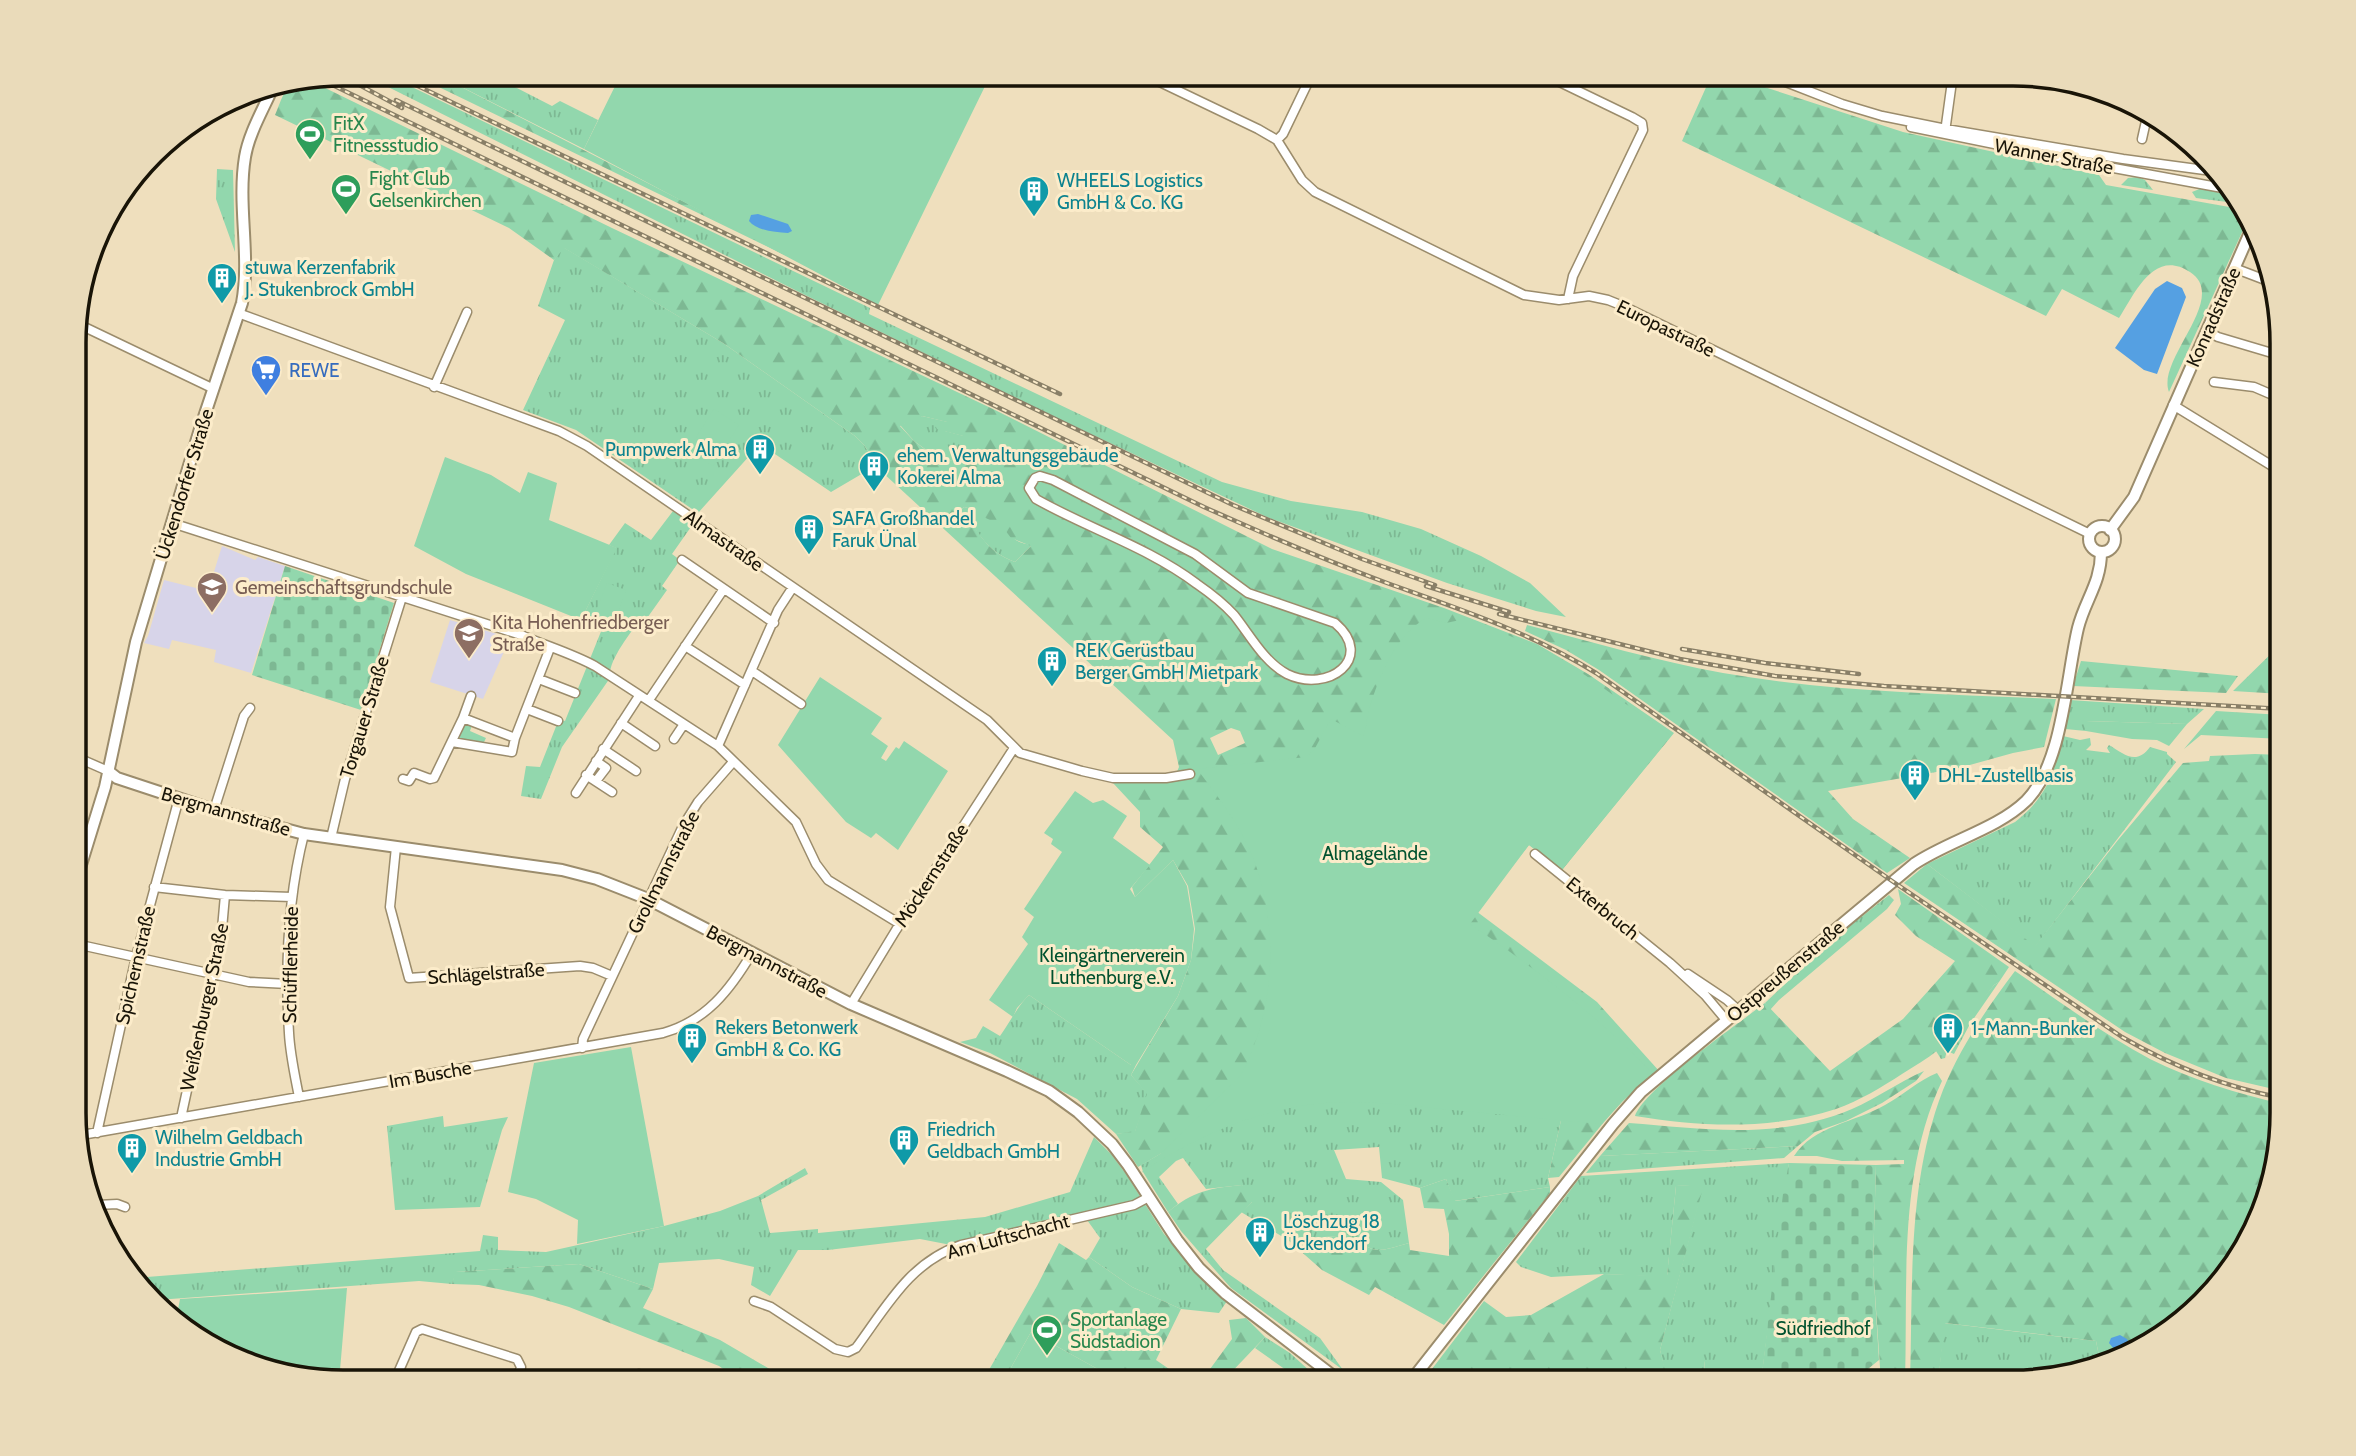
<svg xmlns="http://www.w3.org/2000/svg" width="2356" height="1456" font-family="Cabin,sans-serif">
<defs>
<pattern id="grass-tufts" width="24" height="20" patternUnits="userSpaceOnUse" patternTransform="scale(1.75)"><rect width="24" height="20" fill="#92d7ad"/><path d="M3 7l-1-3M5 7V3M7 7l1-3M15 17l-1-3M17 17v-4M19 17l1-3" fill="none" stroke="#7db893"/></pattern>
<pattern id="forest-firs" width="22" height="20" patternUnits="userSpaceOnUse" patternTransform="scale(1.75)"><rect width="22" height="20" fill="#92d7ad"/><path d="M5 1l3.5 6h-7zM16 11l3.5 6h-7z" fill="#7db893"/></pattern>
<pattern id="cemetery-stones" width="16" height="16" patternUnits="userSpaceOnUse" patternTransform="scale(1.75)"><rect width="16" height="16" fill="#92d7ad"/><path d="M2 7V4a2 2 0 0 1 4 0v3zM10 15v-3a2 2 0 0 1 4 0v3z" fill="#7db893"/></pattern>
</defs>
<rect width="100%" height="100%" fill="#efdfbd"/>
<path fill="#d7d4e9" d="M222,546L255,560L258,557L285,566L251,673L214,662L216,650L172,640L169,649L144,643L148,636L164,580L208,591Z
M450,620L510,638L483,699L430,682Z"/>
<path fill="url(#grass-tufts)" d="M362,74H385L870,308L869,314L1222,482L1291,501L1362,512L1421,529L1481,556L1530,583L1566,617L1536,611L1447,583L1269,518L1059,419L807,296Z
M436,74H503L515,87L552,106L560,101L598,120L584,149Z
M217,169L233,170L235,252L216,199Z
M2138,177L2145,180L2153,190L2121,185L2128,178Z
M2202,188L2233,193L2243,204L2196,198L2192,192Z
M563,247L723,343L855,436L864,445L877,465L831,492L760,444L698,513L576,430L523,410L565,320L538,306L554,260Z
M922,416L948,422L945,431L964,436V445L955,459L944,463L914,441L900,425Z
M964,507C975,509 992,516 1001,523C1015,534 1008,542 1032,545L1015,562C985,551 981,533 960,511Z
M673,511L693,524L672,554L680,560L662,586L667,590L645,621L641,619C631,632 607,662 610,678L562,747L541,799L521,796L526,766L540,767L559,719L565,721L602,629L581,620L616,548L609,545L625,523L651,540Z
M2070,700L2204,709L2187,724L2086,721V731L2065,729Z
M467,724L472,725L470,731L486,738L483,744L463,741L459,738L462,726Z
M2063,736L2080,740L2090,738L2091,745L2086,750L2110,753L2107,748L2109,745C2124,754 2136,766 2150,747L2167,752V754L2176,762L2035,947L1927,864L2015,822C2048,796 2053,774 2063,736Z
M1889,895L1894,900L1887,909L1779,1000L1770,1010L1765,1003L1826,945Z
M1999,982L1970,1024L1954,1054L1947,1051L1945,1058L1941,1059L1936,1051L1957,1030L1994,985Z
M1029,995L1131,1065H1136L1131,1075L1148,1094L1135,1132L1116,1134L1077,1099L990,1053L960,1042L976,1038L983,1026L1000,1036C1010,1022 1017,1007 1029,995Z
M1319,1090L1564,1107L1548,1178L1550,1187L1454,1201L1446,1179L1420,1188L1382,1178L1379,1147L1334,1150L1346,1179L1381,1182L1403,1200L1409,1243C1377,1252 1376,1255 1349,1235L1288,1240L1241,1212L1252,1202L1242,1185L1206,1189L1183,1158L1176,1161L1159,1177L1178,1204L1168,1212L1143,1172L1141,1165L1215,1122Z
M443,1116L444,1127L508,1117L502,1130L480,1207L395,1210L387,1126Z
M1094,1137L1111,1154L1126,1174L1164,1234L1227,1301L1219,1313L1181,1309L1132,1287L1089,1257L1100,1238L1082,1213L951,1245L920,1239L828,1250H798L770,1296L751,1285L754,1267L719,1259L659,1263L653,1289L579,1264L456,1272L452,1284L419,1281L157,1300L134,1278L480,1251L483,1235L498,1237V1250L546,1252L664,1226L720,1211L758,1196L805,1168L808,1174L761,1200L770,1233L818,1229V1233L985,1217L1070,1192Z
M1798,1146L1784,1158L1586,1173L1600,1156Z
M1789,1163L1761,1382H1703L1705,1361L1666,1377L1660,1350L1703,1185L1676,1186L1667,1277L1604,1274L1551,1277L1521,1267L1516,1262L1581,1176Z
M2255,1192L2269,1195L2268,1199L2242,1253Z
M1205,1248L1223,1270L1320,1338L1343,1370L1231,1288L1201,1254Z
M1944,1323L2096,1341L2100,1361L2031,1382H1938Z
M1265,1337L1290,1353L1322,1382H1303L1255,1348Z"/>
<path fill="url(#forest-firs)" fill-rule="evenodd" d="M412,74H436L834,279Z
M1712,74H1733L1752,83L1903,132L2099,175L2106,185L2246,210L2249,217L2169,392C2156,359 2230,298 2190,272C2154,248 2135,293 2119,318L2062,289L2046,316L1682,141Z
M304,81L315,83L612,228L995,410L1272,549L1444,608L1537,644L1588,674L1674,733L1562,870L1529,845L1476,911L1597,1002L1660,1072L1635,1084L1559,1177L1548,1178L1564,1107L1319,1090L1215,1122L1138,1167L1116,1134L1135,1131L1147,1094L1131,1075L1178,996L1191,960L1195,929L1188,886L1173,860L1135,897L1132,887L1163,847L1140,827V812L1113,783L1173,781L1179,767L1173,740L882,472L864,445L855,436L723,343L564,248L554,260L509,228L275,115C283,97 283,85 304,81ZM922,416L947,422L935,427L936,429L963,436L964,445L955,459L943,463L914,441L900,426L906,423L913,425ZM964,507C978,509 985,522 999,522L1011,538L1031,546L1015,562C985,551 981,533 961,510ZM1231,728L1240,731L1245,743L1218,755L1210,738Z
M1527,625C1592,642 1657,661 1723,673C1833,692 1944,694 2056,699L2044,747L2013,753L1959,768L1828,791L1853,819L1910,858L1887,873L1599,670L1566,650L1525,631Z
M2282,643V694L2233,691Z
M2081,661L2238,676L2226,693L2073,686Z
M2216,711L2282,715V739L2201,735L2184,749Z
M2255,754L2282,755V1091L2226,1078L2165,1053L2125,1032L1904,883L1927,864L2035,946L2118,840L2183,763L2209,761L2210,756Z
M1898,889L2009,967L1999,982L1994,985C1977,1008 1959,1031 1938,1050C1927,1059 1914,1066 1902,1074C1882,1087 1859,1101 1836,1109C1771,1130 1701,1127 1635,1116C1644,1089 1738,1024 1765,1003L1830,1071L1903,1019L1955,961L1916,936L1895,915L1901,904Z
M2015,971C2059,1001 2103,1034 2150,1059C2192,1080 2236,1093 2282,1104V1131L2269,1195L2255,1193L2242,1253L2237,1263L2148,1346L2100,1361L2096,1341L1945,1323L1938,1382H1910C1913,1284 1907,1183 1943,1090C1961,1046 1987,1008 2015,971Z
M1924,1071L1916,1081L1882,1103L1846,1121L1815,1132L1798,1146L1600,1156L1629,1123C1705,1129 1780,1140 1852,1109C1877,1098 1899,1082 1924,1071Z
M1937,1073L1942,1081C1898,1174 1908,1282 1905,1382H1881L1873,1265L1876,1165L1904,1164V1160L1842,1161L1817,1156H1794C1813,1126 1856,1122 1885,1105C1902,1096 1919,1080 1937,1073Z
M1446,1179L1455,1201L1550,1187V1193L1444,1325L1375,1287L1369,1295L1322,1270L1288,1240L1349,1235C1376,1255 1377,1252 1409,1243L1410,1250L1449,1256V1234L1444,1209L1424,1208L1420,1188Z
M1704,1184L1660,1350L1667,1377L1680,1373L1687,1363L1705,1360L1703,1382H1422L1484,1301L1506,1317L1531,1315L1604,1274L1667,1276L1676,1186Z
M1242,1185L1253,1193L1252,1202L1201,1254L1181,1231L1168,1212C1193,1191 1211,1188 1242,1185Z
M1059,1243L1086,1260L1089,1257L1132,1287L1181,1309L1156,1360L1188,1382L1202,1380L1232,1339L1229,1320L1246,1318L1265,1337L1222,1382H1121L1031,1332L1003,1382H982L1037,1286Z
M579,1264L653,1289L643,1308L720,1340L792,1382H742L719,1366L569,1307L532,1296L479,1285L452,1284L455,1272Z"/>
<path fill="url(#cemetery-stones)" d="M285,566L394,603L361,710L252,675Z
M1789,1163L1876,1165L1873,1265L1879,1360L1852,1382H1761L1783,1194Z"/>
<path fill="#92d7ad" d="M621,74H991L878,305L584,149Z
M714,409L739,425L713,466L688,450Z
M445,457L491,475L520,493L528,472L557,483L549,520L617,548L581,620L466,574L414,546Z
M607,583L626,590L613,629L593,619Z
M1426,618L1446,623L1469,618L1549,653L1585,675L1671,736L1562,870L1529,845L1470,924C1536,969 1598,1016 1653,1074L1623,1101L1602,1124C1548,1119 1495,1114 1442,1109C1403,1105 1363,1100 1324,1103C1257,1109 1196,1136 1141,1173L1239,1077C1246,1068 1249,1058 1253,1048C1277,986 1276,911 1250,850C1237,821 1216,794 1197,769L1306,757L1314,750L1331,719L1363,736C1367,728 1366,719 1369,710C1379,676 1395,636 1426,618Z
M820,677L882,718L871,734L888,746L881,758L886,761L896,747L899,749L904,741L948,771L898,850L876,833L871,838L846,822L778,745Z
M2086,721L2187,724L2169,746L2157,740L2132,739L2086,731Z
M1075,791L1093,803L1103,800L1127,816L1113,838L1150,865L1130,889L1135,897L1173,860L1187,886L1194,929L1191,960L1178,996L1136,1065H1131L1029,995L1017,1008L1013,1017L989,1000L1028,944L1022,937L1034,917L1024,909L1062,852L1051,844L1053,839L1044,833Z
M631,1047L664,1226L577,1244L578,1220L536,1199L508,1192L534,1063Z
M347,1288L339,1382L273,1373L193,1337L176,1320L180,1299Z
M1031,1332L1121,1382H1003Z"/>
<path fill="#55a0e2" d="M758,214L788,224L792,231L788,233C775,232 757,231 749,221L751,215Z
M2167,281L2182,288L2186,297L2157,374L2144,370L2115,348L2155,289Z
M2120,1335L2127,1339L2129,1343L2123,1349H2114L2109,1343L2111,1338Z"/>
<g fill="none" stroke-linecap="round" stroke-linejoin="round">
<g stroke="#9b8c6c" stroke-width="11">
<path id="street" d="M1143,74L1258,129L1277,140L1302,180L1315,192L1524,295L1559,300L1589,296L1608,300L1623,306L2090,534
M1543,74L1632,117L1642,123L1643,130L1573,276L1568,299
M1765,74L1842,104L1882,116L1946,129L2123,159L2212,171
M1911,127L2092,164L2228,189
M1945,132L1953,74
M2142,139L2148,112
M1277,140L1283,134L1312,74
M2234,268L2268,281
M238,313L559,431L587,446L987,720L1020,753L1082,771L1113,778H1166L1190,774
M76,323L214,389
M2206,331L2218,337L2282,356
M2214,382L2254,387L2282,399
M434,387L467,312
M2173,405L2282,472
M1040,476L1053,480L1195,554L1248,593L1335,623C1376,658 1328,694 1287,674C1264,662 1250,635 1234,615C1223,603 1210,593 1197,584C1148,547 1089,529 1036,499L1029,488L1035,478Z
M172,523L521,635C546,646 571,653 595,666L718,746
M682,560L774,623
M793,587L778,610L718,746L796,822L816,864L828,880L900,924
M685,646L745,685
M752,671L801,704
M539,679L575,693
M649,700L723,590
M527,709L558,721
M463,718L471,696
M621,723L655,746
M674,739L684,724
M452,742L512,752L515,738L550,648
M603,749L636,771
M76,757L108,771
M596,761L606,768L596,781
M586,775L612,792
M403,779L409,781L414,773L430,779L434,778L463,718L515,738
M576,793L639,696
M214,810L244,716L250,708
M331,838L345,779L402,597
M396,847L390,907L409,978L580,966L593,968L612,976
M1535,854L1670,963L1705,995L1726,1020
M154,887L225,895L292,897
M76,944L249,982L288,984
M1688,974L1727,1000L1738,1010
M851,1004L896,930L1014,748
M582,1048L583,1039L683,826L698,802L733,762
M299,1097C295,1076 290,1054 289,1033C285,967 288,897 304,834
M181,1118L222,929L225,895
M97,1133L136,957L179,798
M76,1136L663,1033C706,1021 730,990 752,953
M97,1205L117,1204L125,1207
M754,1301L771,1307L835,1349L848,1352L856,1348C887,1306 910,1262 961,1245L1134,1205L1149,1197
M394,1382L416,1332L422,1329L517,1359L521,1367L516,1382
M637,1382L639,1374"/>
</g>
<g stroke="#9b8c6c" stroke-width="14">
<path id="secondary" d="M2089 539a13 13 0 1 1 26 0a13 13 0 1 1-26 0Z
M2110,530L2134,497L2252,228
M108,771L117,778L214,810L304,834L562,870L597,879L648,899L851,1004L1007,1071L1049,1091L1078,1112L1112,1144L1128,1165L1177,1240L1199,1268L1225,1293L1341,1382
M76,881L105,787L136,642L200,429L242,303C251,256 237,205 245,157C249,133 263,110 273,87
M1410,1382L1613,1124L1641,1092L1914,864C1948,841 1997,829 2026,801C2063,764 2066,678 2078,628C2085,600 2101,583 2101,552"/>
</g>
<use href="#street" stroke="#fff" stroke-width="8"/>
<use href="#secondary" stroke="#fff" stroke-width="10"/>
<g stroke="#897f67" stroke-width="4.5">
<path id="rail" d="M339,74L402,108
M393,74L1060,394
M318,78L1204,507C1264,534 1325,560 1387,583C1459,609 1530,632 1596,673L1892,881L2122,1037C2172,1066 2225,1087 2282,1098
M396,100L1233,505L1362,559L1435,585
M1426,586L1509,612
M1499,614L1680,659L1775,676L1884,686L2282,709
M1682,649L1765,663L1859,674"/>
</g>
<use href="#rail" stroke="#fcecca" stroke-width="2" stroke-dasharray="5" stroke-linecap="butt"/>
</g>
<defs>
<g id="stadium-pin" transform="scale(1.575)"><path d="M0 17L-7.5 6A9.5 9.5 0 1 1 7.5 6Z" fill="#2e9e5b" stroke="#fcecca"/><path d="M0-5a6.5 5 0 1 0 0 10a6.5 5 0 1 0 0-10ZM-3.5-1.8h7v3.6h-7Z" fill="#fff"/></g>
<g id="building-pin" transform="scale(1.575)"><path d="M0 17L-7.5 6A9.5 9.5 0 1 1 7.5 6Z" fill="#0f9aa8" stroke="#fcecca"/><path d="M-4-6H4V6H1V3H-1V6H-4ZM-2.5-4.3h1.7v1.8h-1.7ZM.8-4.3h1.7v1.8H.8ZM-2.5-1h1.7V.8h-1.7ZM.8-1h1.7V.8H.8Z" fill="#fff"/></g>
<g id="supermarket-pin" transform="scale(1.575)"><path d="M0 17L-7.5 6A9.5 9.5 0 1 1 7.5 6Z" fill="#3f7fe0" stroke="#fcecca"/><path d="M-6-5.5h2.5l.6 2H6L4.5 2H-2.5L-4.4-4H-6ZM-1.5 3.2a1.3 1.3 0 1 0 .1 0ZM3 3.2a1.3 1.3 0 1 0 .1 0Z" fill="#fff"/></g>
<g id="school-pin" transform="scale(1.575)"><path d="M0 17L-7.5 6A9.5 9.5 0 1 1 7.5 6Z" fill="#8d6e63" stroke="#fcecca"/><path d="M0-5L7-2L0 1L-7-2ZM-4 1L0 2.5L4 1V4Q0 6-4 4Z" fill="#fff"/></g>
</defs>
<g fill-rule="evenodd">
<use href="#stadium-pin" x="310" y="134"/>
<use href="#stadium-pin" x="346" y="189"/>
<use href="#building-pin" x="1034" y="191"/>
<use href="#building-pin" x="222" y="278"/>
<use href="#supermarket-pin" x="266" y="370"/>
<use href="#building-pin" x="760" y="449"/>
<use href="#building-pin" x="874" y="466"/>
<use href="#building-pin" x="809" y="529"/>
<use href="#school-pin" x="212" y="587"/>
<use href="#school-pin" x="469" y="633"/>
<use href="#building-pin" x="1052" y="661"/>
<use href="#building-pin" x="1915" y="775"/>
<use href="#building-pin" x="1948" y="1028"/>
<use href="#building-pin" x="692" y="1038"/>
<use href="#building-pin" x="904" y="1140"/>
<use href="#building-pin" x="132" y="1148"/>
<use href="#building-pin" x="1260" y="1232"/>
<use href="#stadium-pin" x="1047" y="1330"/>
</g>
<g text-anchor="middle" stroke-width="6" stroke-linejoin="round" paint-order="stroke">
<g font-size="19" fill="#27864d" stroke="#fcecca" text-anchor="start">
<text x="333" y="130">FitX<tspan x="333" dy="22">Fitnessstudio</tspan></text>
<text x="369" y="185">Fight Club<tspan x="369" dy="22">Gelsenkirchen</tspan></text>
<text x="1070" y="1326">Sportanlage<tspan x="1070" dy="22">Südstadion</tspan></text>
</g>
<g font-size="19" fill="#191407" stroke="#fcecca">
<text transform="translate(2054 156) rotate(11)" y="7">Wanner Straße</text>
<text transform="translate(2213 317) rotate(-66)" y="7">Konradstraße</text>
<text transform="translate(1666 328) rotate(26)" y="7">Europastraße</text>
<text transform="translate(184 484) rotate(-73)" y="7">Ückendorfer Straße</text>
<text transform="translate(724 540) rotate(35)" y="7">Almastraße</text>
<text transform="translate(364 717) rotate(-73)" y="7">Torgauer Straße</text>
<text transform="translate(226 811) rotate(16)" y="7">Bergmannstraße</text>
<text transform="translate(663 872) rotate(-63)" y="7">Grollmannstraße</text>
<text transform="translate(931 875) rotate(-57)" y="7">Möckernstraße</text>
<text transform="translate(1603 908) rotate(39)" y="7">Exterbruch</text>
<text transform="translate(767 961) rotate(28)" y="7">Bergmannstraße</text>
<text transform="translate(135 965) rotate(-77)" y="7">Spichernstraße</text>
<text transform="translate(290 965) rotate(-89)" y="7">Schüfflerheide</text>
<text transform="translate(1785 971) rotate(-40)" y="7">Ostpreußenstraße</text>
<text transform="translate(486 973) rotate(-4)" y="7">Schlägelstraße</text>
<text transform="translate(204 1007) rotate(-78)" y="7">Weißenburger Straße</text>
<text transform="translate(430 1074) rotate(-10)" y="7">Im Busche</text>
<text transform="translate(1008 1236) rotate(-15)" y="7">Am Luftschacht</text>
</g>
<g font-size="19" fill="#0d838f" stroke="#fcecca" text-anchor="start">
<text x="1057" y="187">WHEELS Logistics<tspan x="1057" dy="22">GmbH &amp; Co. KG</tspan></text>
<text x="245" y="274">stuwa Kerzenfabrik<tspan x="245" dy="22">J. Stukenbrock GmbH</tspan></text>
<text x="737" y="456" text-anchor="end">Pumpwerk Alma</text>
<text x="897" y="462">ehem. Verwaltungsgebäude<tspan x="897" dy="22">Kokerei Alma</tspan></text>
<text x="832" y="525">SAFA Großhandel<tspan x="832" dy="22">Faruk Ünal</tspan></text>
<text x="1075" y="657">REK Gerüstbau<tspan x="1075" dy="22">Berger GmbH Mietpark</tspan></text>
<text x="1938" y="782">DHL-Zustellbasis</text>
<text x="715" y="1034">Rekers Betonwerk<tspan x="715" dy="22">GmbH &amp; Co. KG</tspan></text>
<text x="1971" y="1035">1-Mann-Bunker</text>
<text x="927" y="1136">Friedrich<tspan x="927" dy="22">Geldbach GmbH</tspan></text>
<text x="155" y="1144">Wilhelm Geldbach<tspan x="155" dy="22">Industrie GmbH</tspan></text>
<text x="1283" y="1228">Löschzug 18<tspan x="1283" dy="22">Ückendorf</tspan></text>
</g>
<g font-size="19" fill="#366cbe" stroke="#fcecca" text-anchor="start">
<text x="289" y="377">REWE</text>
</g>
<g font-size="19" fill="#785e54" stroke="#fcecca" text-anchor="start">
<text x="235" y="594">Gemeinschaftsgrundschule</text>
<text x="492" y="629">Kita Hohenfriedberger<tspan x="492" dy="22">Straße</tspan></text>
</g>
<g font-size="19" fill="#01522f" stroke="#fcecca">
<text x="1375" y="860">Almagelände</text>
<text x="1112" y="962">Kleingärtnerverein<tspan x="1112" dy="22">Luthenburg e.V.</tspan></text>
<text x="1823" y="1335">Südfriedhof</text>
</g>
</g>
<path d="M0 0H2356V1456H0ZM343 86H2013A257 257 0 0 1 2270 343V1113A257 257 0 0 1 2013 1370H343A257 257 0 0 1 86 1113V343A257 257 0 0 1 343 86Z" fill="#eadbba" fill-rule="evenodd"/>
<path fill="none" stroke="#191407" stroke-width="3.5" d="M343 86H2013A257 257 0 0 1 2270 343V1113A257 257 0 0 1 2013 1370H343A257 257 0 0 1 86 1113V343A257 257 0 0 1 343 86Z"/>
</svg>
